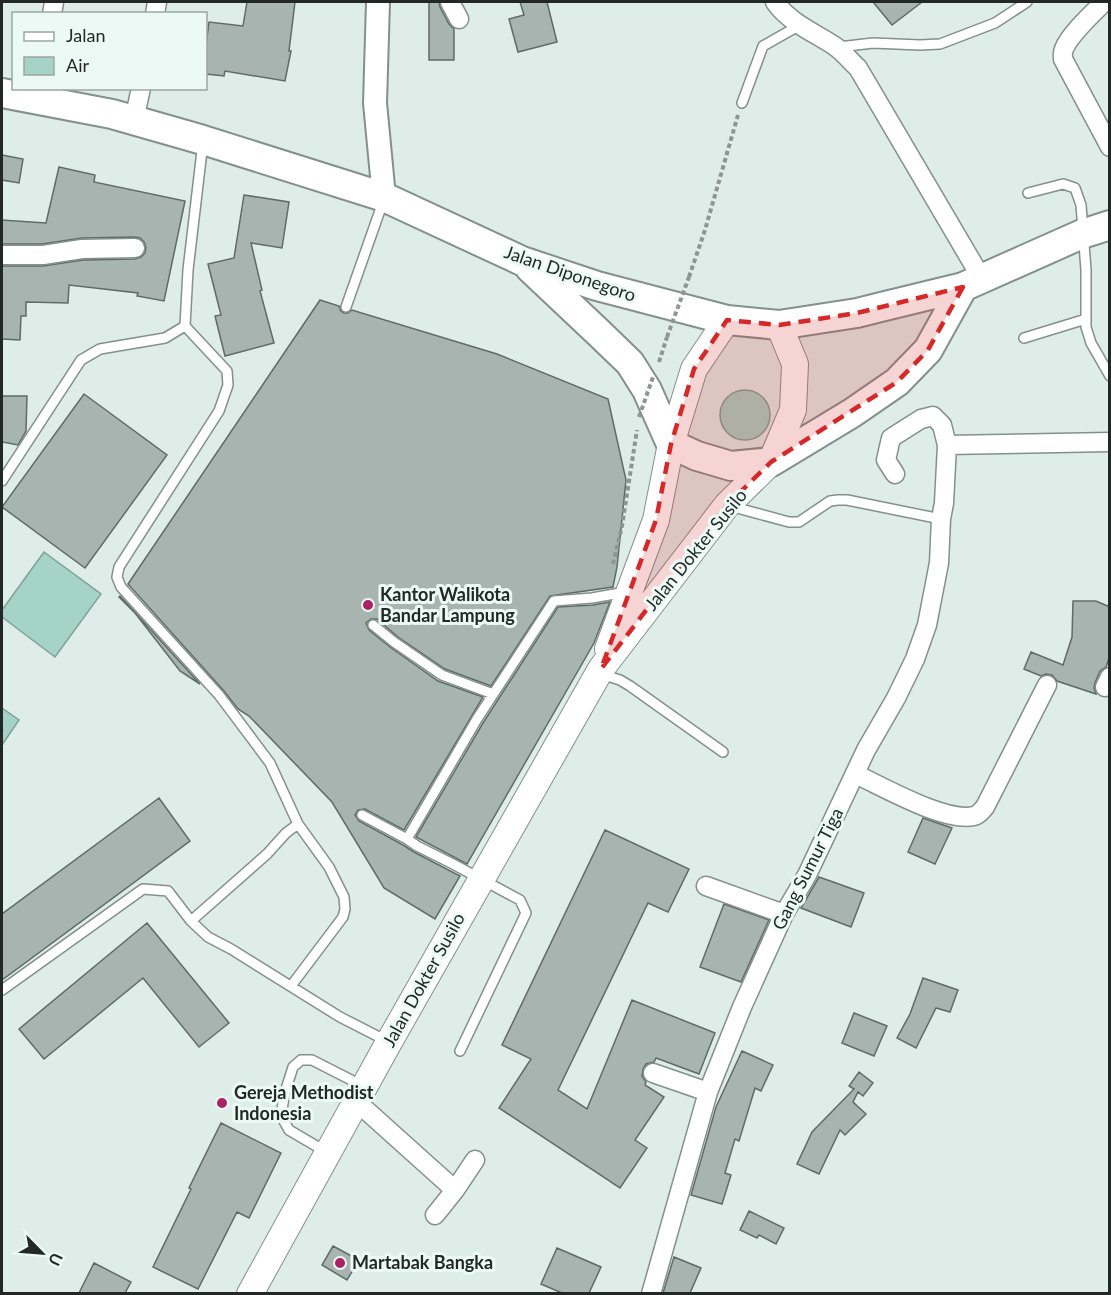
<svg xmlns="http://www.w3.org/2000/svg" width="1111" height="1295" font-family="Lato,sans-serif">
<rect width="100%" height="100%" fill="#dfede8"/>
<path fill="#a5d3c5" stroke="#7ea096" stroke-width="1.5" d="M720 415a25 25 0 1 1 50 0a25 25 0 1 1-50 0Z
M44,552L101,594L55,657L2,617V610Z
M2,708L19,720L2,745Z"/>
<path fill="#a7b4b0" stroke="#5f6b67" stroke-width="1.5" d="M247,2H295L289,51H291L285,81L225,71L224,76L206,74V45L209,22L243,26Z
M429,2H439L440,7L449,24L454,29V60H429Z
M520,2H547L557,42L518,52L509,19L524,15Z
M873,2H922L892,25Z
M2,155L23,159L19,183L2,180Z
M59,167L95,175L94,182L185,201L164,301L137,296L138,293L69,285L68,303L26,302V316H21L20,340L2,339V266H43L83,260L135,259L141,257L145,253L146,247L144,242L140,238L135,237L82,238L42,244H2V220L46,223Z
M244,195L289,202L282,248L251,243L262,290L260,291L274,343L225,356L215,316L221,315L208,264L234,258Z
M320,300L339,306L341,311L344,313H348L352,310L497,354L608,399L626,480L617,567L613,587L550,596L491,686L445,669L398,637L377,619H371L366,623L369,630L390,647L438,681L483,697L404,830L365,809L358,810L355,815L359,821L403,845L414,852L460,876L435,919L384,888L332,802L249,716L238,709L224,691L128,584Z
M84,394L167,455L85,568L2,507Z
M2,396H27L26,431L18,445L2,442Z
M120,596L200,684L180,671L135,613L119,597Z
M1073,601H1096L1110,607V655L1106,667L1100,671L1095,683L1094,688L1096,694L1057,681L1052,675L1046,674L1041,676L1024,669L1031,652L1063,665L1072,637Z
M610,602L594,643L467,864L416,837L483,723L558,607L593,605Z
M159,798L190,841L2,980V914Z
M923,818L952,828L935,864L908,852Z
M605,830L689,869L668,912L648,903L558,1090L587,1109L632,1000L715,1033L699,1074L656,1058L654,1062L646,1064L643,1069L642,1076L646,1082L645,1085L664,1097L635,1140L647,1148L620,1188L499,1108L531,1059L502,1045Z
M819,877L864,893L851,927L801,908Z
M724,904L769,920L741,982L700,967Z
M147,923L229,1023L199,1047L143,978L44,1059L19,1029Z
M923,978L958,990L950,1012L936,1008L916,1048L897,1038L910,1014Z
M854,1013L887,1026L874,1056L842,1043Z
M742,1051L773,1065L761,1091L755,1088L739,1141L735,1139L725,1173L731,1175L722,1204L691,1195L716,1107Z
M859,1072L873,1083L863,1096L858,1092L853,1102L866,1114L845,1135L840,1130L819,1174L797,1164L812,1132L854,1089L849,1086Z
M221,1123L281,1153L249,1218L237,1212L198,1289L153,1267L191,1189L189,1188Z
M749,1211L784,1228L776,1244L759,1235L757,1238L740,1230Z
M333,1246L359,1260L347,1280L322,1265Z
M557,1248L601,1267L589,1293H562L541,1284Z
M674,1257L701,1268L690,1293H663Z
M94,1263L131,1282L125,1293H79Z"/>
<g fill="none" stroke-linecap="round" stroke-linejoin="round">
<g stroke="#83908c" stroke-width="12">
<path id="service" d="M839,47L873,43L920,45L940,44L995,23L1027,2
M742,103L763,46L800,25
M203,142L188,270L185,326L227,371L228,385L219,411L119,567L117,577L121,587L219,695L270,763L298,824
M1028,193L1063,184L1075,188L1081,205L1086,270V327L1091,343L1110,376
M346,307L384,199
M1024,338L1086,319
M2,481L81,360L100,349L165,338L185,326
M730,506L789,522H799L830,501L838,500H847L941,519
M373,625L394,642L442,675L493,694
M601,674L620,680L630,686L723,752
M362,815L407,839
M291,986L343,917L345,909L344,897L329,867L298,824L286,833L267,854L191,921L208,937L231,949L340,1017L387,1041
M2,990L143,889L168,891L191,921
M460,1051L526,913L520,900L453,864L417,846L407,839L477,719L554,601L592,598L626,592
M328,1153L289,1130L284,1121L282,1109L285,1092L293,1067L301,1060H312L363,1086"/>
</g>
<g stroke="#83908c" stroke-width="21">
<path id="minor" d="M450,2L459,19
M775,2C789,22 813,32 833,45C843,51 850,61 858,68L982,279
M1104,2C1093,13 1069,35 1064,49C1062,54 1063,54 1063,59L1110,147
M52,14L54,2
M155,14L157,2
M134,120L141,88
M2,255H43L82,249L135,248
M947,445L1110,442
M1105,687L1110,677
M855,774C882,786 945,823 974,816C979,815 981,811 985,807L1047,685
M706,886L784,914
M653,1073L708,1092
M357,1102L455,1190L435,1215
M455,1190L475,1160
M651,1294L708,1092L742,1007L784,914L807,875L866,750L896,698L915,659L927,625L939,563L941,519L944,503L947,445L942,425L933,416L921,419L891,438L886,460L895,474"/>
</g>
<g stroke="#83908c" stroke-width="26">
<path id="tertiary" d="M378,2L375,103L384,197"/>
</g>
<g stroke="#83908c" stroke-width="28">
<path id="secondary" d="M608,649L656,520L671,444L694,369L727,320
M250,1294L389,1042L601,669L727,505L771,462L793,410L795,364L779,325"/>
</g>
<g stroke="#83908c" stroke-width="32">
<path id="primary" d="M2,93L112,114L203,140L384,197L522,261L597,286L727,320L779,325L857,313L881,307L963,287L1082,234L1110,225
M530,268L600,334L630,363L647,390L671,444L697,456L731,466L771,462L852,413L897,382L928,350L963,287"/>
</g>
<path stroke="#8c9693" stroke-width="4" stroke-dasharray="4.5 3" stroke-linecap="butt" d="M689,277L705,230L738,115
M659,362L667,337
M613,564L622,526L637,430"/>
<use href="#service" stroke="#fff" stroke-width="9"/>
<use href="#minor" stroke="#fff" stroke-width="18"/>
<use href="#tertiary" stroke="#fff" stroke-width="22"/>
<use href="#secondary" stroke="#fff" stroke-width="26"/>
<use href="#primary" stroke="#fff" stroke-width="28"/>
<path stroke="#8c9693" stroke-width="4" stroke-dasharray="4.5 3" stroke-linecap="butt" d="M667,337L689,277
M639,417L653,377"/>
</g>
<path fill="#d62828" fill-opacity="0.2" stroke="#d62828" stroke-width="4.5" stroke-dasharray="12 8" stroke-linejoin="round" d="M963,287L928,350L897,382L771,462L727,505L601,669L656,520L671,444L694,369L727,320L779,325L857,313Z"/>
<g fill="#ac2264" stroke="#ecfaf5" stroke-width="2">
<circle cx="368" cy="605" r="6"/>
<circle cx="222" cy="1103" r="6"/>
<circle cx="340" cy="1263" r="6"/>
</g>
<g text-anchor="middle" stroke-width="6" stroke-linejoin="round" paint-order="stroke">
<g font-size="18" fill="#232827" stroke="#ecfaf5">
<text transform="translate(570 274) rotate(19)" y="6">Jalan Diponegoro</text>
<text transform="translate(696 550) rotate(-51)" y="6">Jalan Dokter Susilo</text>
<text transform="translate(808 869) rotate(-63)" y="6">Gang Sumur Tiga</text>
<text transform="translate(424 980) rotate(-61)" y="6">Jalan Dokter Susilo</text>
</g>
<g font-size="18" font-weight="bold" fill="#232827" stroke="#ecfaf5" text-anchor="start">
<text x="380" y="601">Kantor Walikota<tspan x="380" dy="21">Bandar Lampung</tspan></text>
<text x="234" y="1099">Gereja Methodist<tspan x="234" dy="21">Indonesia</tspan></text>
<text x="352" y="1269">Martabak Bangka</text>
</g>
</g>
<rect width="1111" height="1295" fill="none" stroke="#232827" stroke-width="6"/>
<rect x="12" y="12" width="195" height="78" fill="#ecfaf5" stroke="#9ca6a3" stroke-width="1.5"/>
<rect x="24" y="32" width="30" height="9" fill="#ffffff" stroke="#9ca6a3" stroke-width="1.5"/>
<text x="66" y="42" font-size="18" fill="#232827">Jalan</text>
<rect x="24" y="57" width="30" height="18" fill="#a5d3c5" stroke="#9ca6a3" stroke-width="1.5"/>
<text x="66" y="72" font-size="18" fill="#232827">Air</text>
<g transform="translate(42 1253) rotate(115)" stroke="#ecfaf5" stroke-width="4.5" paint-order="stroke">
<path d="M0-4.5L10 22L0 15L-10 22Z" fill="#232827"/>
<text y="-9" font-size="16" font-weight="bold" text-anchor="middle" fill="#232827">U</text>
</g>
</svg>
